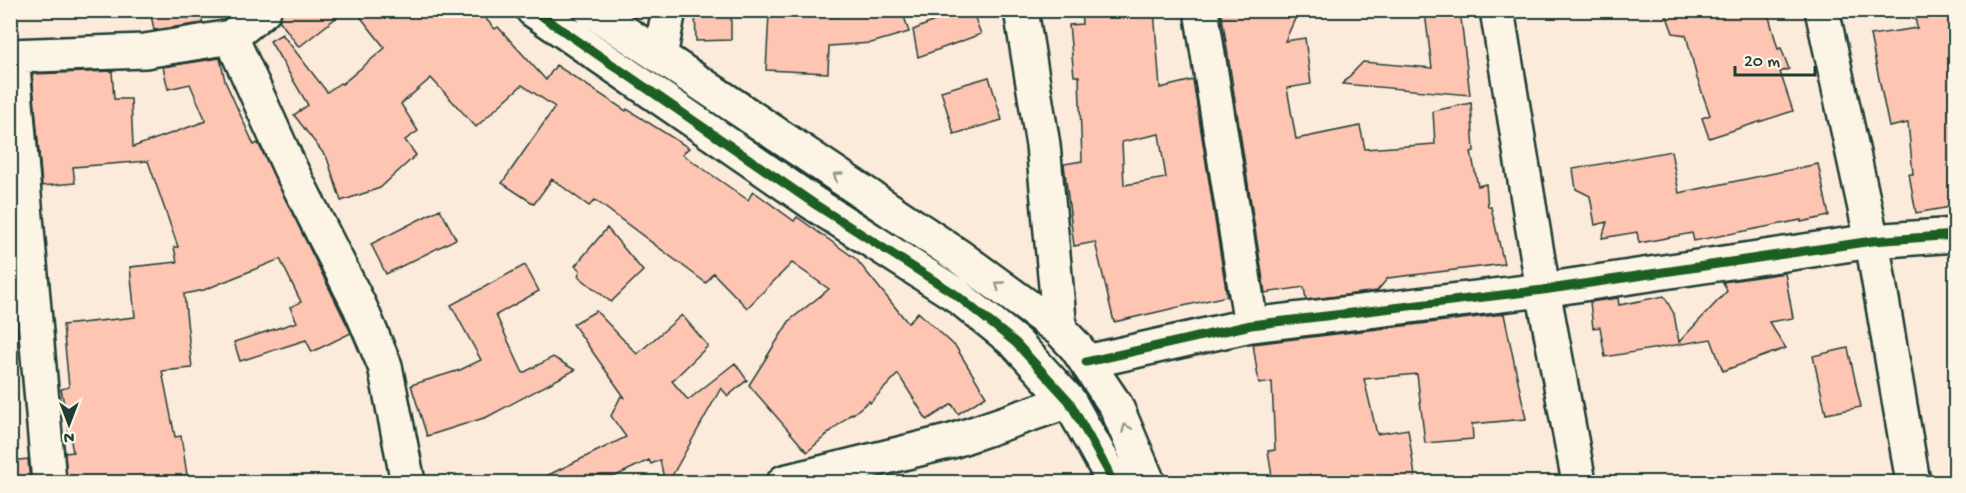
<svg xmlns="http://www.w3.org/2000/svg" width="1966" height="493" font-family="'Gochi Hand',sans-serif">
<rect width="100%" height="100%" fill="#fcebdb"/>
<filter id="ink" filterUnits="userSpaceOnUse"><feTurbulence type="fractalNoise" baseFrequency=".0167" numOctaves="2"/><feDisplacementMap in="SourceGraphic" scale="12" xChannelSelector="R" yChannelSelector="G"/><feConvolveMatrix kernelMatrix="1 2 1 2 8 2 1 2 1" color-interpolation-filters="sRGB"/></filter>
<g filter="url(#ink)">
<path fill="#fec5b3" stroke="#1f3d34" stroke-width="1.5" fill-rule="evenodd" d="M150,10H198L203,23L154,30Z
M282,10H346L299,47L279,20Z
M355,10H478L495,29L498,27L546,80L556,65L626,111L627,109L689,148L682,154L748,200L753,191L794,221L797,217L856,259L908,323L918,312L956,347L986,396L958,414L952,404L927,420L898,374L870,403L869,401L853,414L852,413L807,452L749,385L790,320L829,289L792,263L747,308L713,273L706,283L595,200L589,206L552,179L534,204L502,183L555,107L522,85L476,127L431,78L401,104L418,131L405,140L416,155L380,188L341,201L327,158L294,115L308,105L270,41L282,34L327,92L340,83L342,84L385,48Z
M695,10H731V40L696,41Z
M837,10H902L909,32L871,43L829,46L828,73L766,70L769,14L837,17Z
M961,10H972L981,34L918,57L913,30Z
M1081,10H1154L1160,88L1193,80L1227,296L1114,322L1095,242L1074,246L1064,164L1082,161L1079,76H1074L1069,25L1082,24ZM1159,134L1166,178L1124,185L1122,142Z
M1221,10H1299L1285,41L1305,38L1311,84L1287,88L1296,139L1360,126L1365,149L1435,144L1433,111L1471,103L1474,151L1471,152L1478,186L1486,184L1488,207H1491L1504,264L1388,278L1377,291L1306,300L1304,287L1265,293Z
M1442,10H1460L1470,95L1342,84L1363,62L1432,68L1425,13Z
M1681,10H1767L1778,49L1781,48L1789,69L1780,72L1793,111L1709,138L1702,118L1710,115L1697,78L1686,35L1673,33L1666,14Z
M1914,10H1956V206L1916,213L1909,174H1913L1908,123L1889,127L1870,35L1917,28Z
M220,58L225,81L254,145L258,143L351,333L312,352L306,340L240,361L234,342L297,322L290,307L301,302L280,259L204,290L184,294L192,368L162,371L175,437L181,436L187,475L138,483H67L65,453L73,452L61,389L69,387L63,325L135,317L130,267L177,262L174,247H178L148,161L73,167L75,183L42,186L32,74L112,71L114,99H131L133,147L206,121L190,84L168,89L163,67Z
M989,77L1002,120L954,134L941,91Z
M1671,151L1679,193L1818,164L1829,216L1801,222V220L1694,241L1692,233L1639,243L1637,232L1602,238L1607,222L1595,225L1590,196L1576,189L1573,169Z
M440,209L456,239L386,274L371,244Z
M607,228L643,271L611,302L578,276L580,270L575,266Z
M525,265L539,291L496,315L523,373L553,357L575,370L487,417L427,436L411,385L460,370L481,360L451,305Z
M1785,273L1793,318L1769,322L1786,348L1723,371L1711,339L1605,357L1600,327L1593,328L1590,302L1618,298L1619,305L1664,296L1674,314L1679,342L1727,291L1723,282Z
M596,311L637,354L682,315L708,346L672,381L688,400L735,363L747,380L728,396L721,388L668,483H665L660,460L651,464L649,460L601,483H532L626,437L611,416L621,396L625,398L573,324Z
M1504,314L1526,419L1472,424L1473,439L1425,443L1417,374L1364,379L1377,434L1408,429L1416,483H1273L1268,451L1275,450L1272,382L1259,384L1253,344Z
M1848,348L1861,407L1826,414L1813,356Z
M28,459L30,483H10V461Z"/>
<g fill="none" stroke-linecap="round" stroke-linejoin="round">
<g stroke="#1f3d34" stroke-width="38">
<path id="minor" d="M533,10L816,205L955,294L1016,343L1069,401L1107,469L1112,482
M591,10L960,257L1060,330L1076,347L1116,406L1148,482
M1021,10L1043,145L1060,330
M1201,10L1251,325
M1497,10L1543,290L1579,482
M1822,10L1872,241L1913,482
M231,37L290,168L360,307L385,366L408,482
M10,56L145,51L231,37L264,10
M12,56L49,482
M660,56L669,10
M1086,362L1251,325L1543,290L1872,241L1956,235
M784,482L952,441L1069,401"/>
</g>
<use href="#minor" stroke="#fcf5e5" stroke-width="33"/>
<g stroke="#fcf5e5" stroke-width="13">
<path id="cycleway" d="M533,10L816,205L955,294L1016,343L1069,401L1107,469L1112,482
M1086,362L1251,325L1543,290L1872,241L1956,235"/>
</g>
<use href="#cycleway" stroke="#1b5e20" stroke-width="9"/>
</g>
<defs><path id="oneway-chevron" d="M-2-3.5L2.5 0L-2 3.5" fill="none" stroke-width="1.6" stroke-linecap="round" stroke-linejoin="round" transform="scale(1.5)"/></defs>
<g stroke="#8e998c">
<use href="#oneway-chevron" transform="translate(837 176) rotate(-146)"/>
<use href="#oneway-chevron" transform="translate(999 285) rotate(-144)"/>
<use href="#oneway-chevron" transform="translate(1126 428) rotate(-113)"/>
</g>
</g>
<rect width="1966" height="493" fill="none" stroke="#fcf5e5" stroke-width="36"/>
<rect x="18" y="18" width="1930" height="457" fill="none" stroke="#1f3d34" stroke-width="2" filter="url(#ink)"/>
<g transform="translate(69 424) rotate(180)" stroke="#fcf5e5" stroke-width="4.5" paint-order="stroke">
<path d="M0-4.5L10 22L0 15L-10 22Z" fill="#1f3d34"/>
<text y="-9" font-size="16" font-weight="bold" text-anchor="middle" fill="#1f3d34">N</text>
</g>
<path d="M1735 66v9h80v-9" fill="none" stroke="#1f3d34" stroke-width="3"/>
<text x="1744" y="66" font-size="18" fill="#1f3d34" stroke="#fcf5e5" stroke-width="4.5" paint-order="stroke">20 m</text>
</svg>
